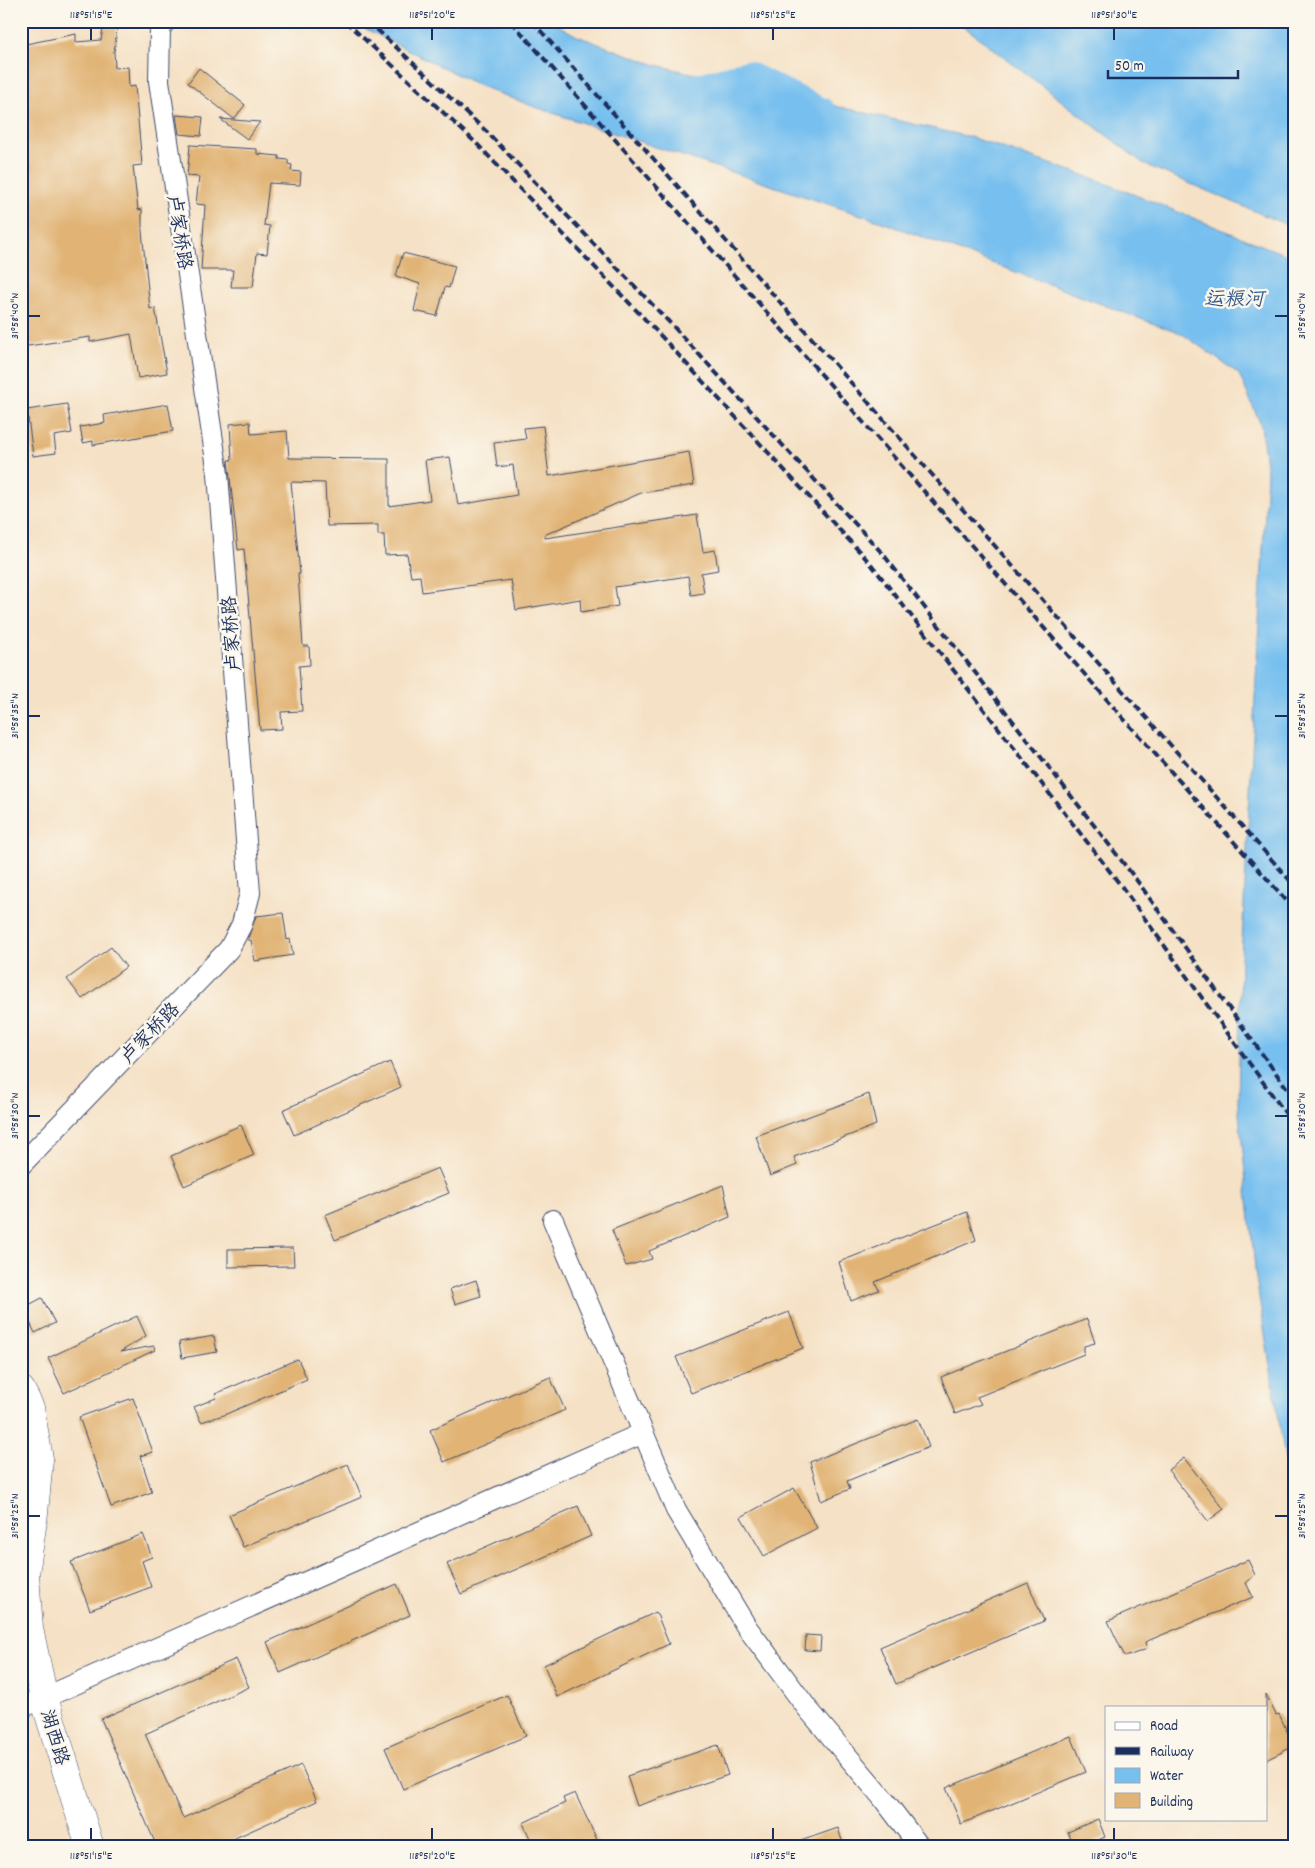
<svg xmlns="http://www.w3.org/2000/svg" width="1315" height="1868" font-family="Dekko,'LXGW WenKai TC',sans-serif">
<rect width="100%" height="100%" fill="#fbf7ec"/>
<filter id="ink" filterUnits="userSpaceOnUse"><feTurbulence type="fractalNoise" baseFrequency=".02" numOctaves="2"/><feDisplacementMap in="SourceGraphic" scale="10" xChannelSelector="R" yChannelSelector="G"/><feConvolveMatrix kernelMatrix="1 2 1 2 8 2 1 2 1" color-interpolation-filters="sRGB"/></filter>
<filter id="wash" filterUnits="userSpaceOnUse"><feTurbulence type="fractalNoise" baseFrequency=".0096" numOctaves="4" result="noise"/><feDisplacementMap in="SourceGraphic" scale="20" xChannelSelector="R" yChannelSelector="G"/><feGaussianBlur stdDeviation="1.12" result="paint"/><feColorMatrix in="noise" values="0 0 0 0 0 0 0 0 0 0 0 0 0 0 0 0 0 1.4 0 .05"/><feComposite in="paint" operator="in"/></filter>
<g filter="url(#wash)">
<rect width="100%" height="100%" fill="#f5e1c5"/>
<path fill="#76bfef" stroke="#4877a6" d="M350,21H551L577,36L656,65L970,137L1095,179L1294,258V1514L1256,1278L1238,1104L1241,960L1267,473L1261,425L1239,374L1184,335L882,222L532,106L478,85Z
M957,21H1294V228L1144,164Z"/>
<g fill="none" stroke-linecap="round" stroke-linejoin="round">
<path stroke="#76bfef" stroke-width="31" d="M687,92L746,76L821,113"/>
</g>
<g id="blocks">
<path fill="#e1b476" d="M104,21H118L114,52L115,68L128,67L129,87L135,86L142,165L133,166L138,210L142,209V231L150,309L155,308L167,373L138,378L131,334L90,342V337L21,347V45L76,34V42L101,40Z
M199,68L245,105L234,119L188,83Z
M176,115L203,117L201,136L179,134Z
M220,119L260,122L247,139Z
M190,145L257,149V154L279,156V159L288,160V164L292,165L291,171L301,172L300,185L269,183L264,225L270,226L267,254L257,253L253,287H231L233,270H201L205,205L196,204L199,177L187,176Z
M403,253L455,266L449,288L445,287L437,316L414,311L420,284L396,276Z
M67,404L72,433L54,436L56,453L33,456L27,410Z
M168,404L173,431L93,445V441L83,443L80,427L105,423L104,415Z
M250,422L251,434L287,431L289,458L389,459V506L430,500L425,460L450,457L458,505L517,495L513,465L497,467L494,443L526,439L524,428L543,426L549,476L689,452L694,485L641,493L544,535L545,538L697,515L703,552L715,550L718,570L701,573L704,593L691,595L688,576L615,587L618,606L581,612L580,599L516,610L511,580L422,592L420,576L411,577L407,554L385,555L384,535H378V525L327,526L325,483L291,482L300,574H298L303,646H309L310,665L299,666L302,711L281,712L282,729L260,730L244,549L238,550L228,460H232L230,424Z
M283,913L287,940L290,939L293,955L255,961L251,940H248V938L256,916Z
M111,947L126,967L82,999L67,979Z
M390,1062L401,1087L294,1135L283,1110Z
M869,1094L876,1125L794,1157L797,1165L770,1176L756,1136Z
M241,1125L254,1155L184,1186L171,1156Z
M438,1168L449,1193L335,1240L325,1215Z
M723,1185L730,1217L649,1251L652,1259L626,1266L612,1230Z
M967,1212L976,1240L875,1282L879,1290L851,1301L839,1262Z
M293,1248L294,1266L228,1267V1249Z
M476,1280L481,1296L455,1304L450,1289Z
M42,1298L55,1323L35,1333L23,1308Z
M789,1312L803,1348L691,1393L676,1357Z
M137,1316L146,1336L120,1352L154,1346L155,1350L64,1393L48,1358Z
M1087,1319L1095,1343L1084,1346V1354L977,1397L981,1404L955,1414L941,1377Z
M214,1336L217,1352L182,1358L179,1342Z
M298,1359L307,1379L224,1415L201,1422L194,1407L216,1398L215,1394Z
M550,1377L565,1410L444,1462L430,1430Z
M133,1398L153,1452L140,1456L152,1492L111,1507L79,1417Z
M918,1419L929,1447L847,1481L850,1489L821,1501L810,1462Z
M1184,1458L1224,1509L1208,1521L1168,1470Z
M348,1464L362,1497L243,1547L229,1515Z
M794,1488L817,1528L764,1556L741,1517Z
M578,1506L591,1536L461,1594L447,1564Z
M143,1534L152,1557L142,1561L151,1587L90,1610L71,1562Z
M1248,1560L1255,1575L1246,1583L1253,1597L1145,1642L1147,1649L1125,1657L1108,1621Z
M1028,1583L1044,1621L896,1684L880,1647Z
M397,1584L410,1615L280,1673L267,1642Z
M656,1612L669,1644L557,1697L544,1665Z
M806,1635L821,1636L820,1651L805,1650Z
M236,1659L249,1687L145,1734L183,1818L301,1765L317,1801L215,1847H157L101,1719Z
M1266,1694L1276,1715L1279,1714L1294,1746L1266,1760Z
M507,1695L526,1736L403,1789L385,1748Z
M1071,1736L1086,1772L961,1824L946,1788Z
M718,1745L728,1775L637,1806L627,1776Z
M575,1793L598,1842L588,1847H534L523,1823L565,1803L563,1798Z
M1098,1819L1105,1837L1082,1847H1074L1068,1832Z
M838,1828L844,1847H790L789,1845Z"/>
</g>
</g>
<g filter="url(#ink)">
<use href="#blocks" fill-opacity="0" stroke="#3c4a6d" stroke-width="1"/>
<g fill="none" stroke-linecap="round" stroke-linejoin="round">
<g stroke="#3c4a6d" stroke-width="22">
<path id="street" d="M21,1165L229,949L242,924L250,893L218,474L159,81L160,29L166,21
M553,1220L676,1510L746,1626L807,1708L881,1796L920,1847
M21,1708L643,1433"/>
</g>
<g stroke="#3c4a6d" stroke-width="29">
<path id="secondary" d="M21,1390L30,1408L39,1459L34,1513L25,1574L29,1629L44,1698L90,1847"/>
</g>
<use href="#street" stroke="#fff" stroke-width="20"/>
<use href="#secondary" stroke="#fff" stroke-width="28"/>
<path stroke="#1b2f5e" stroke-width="4" stroke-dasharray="8 4" stroke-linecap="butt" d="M345,21L476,143L660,335L871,564L1122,887L1294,1125
M368,21L487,132L671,324L883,554L1135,878L1294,1098
M511,21L1123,718L1294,909
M532,21L1294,885"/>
</g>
</g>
<path fill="none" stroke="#1b2f5e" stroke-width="2" d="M91,28V40M432,28V40M773,28V40M1114,28V40M28,316H40M1275,316H1288M28,716H40M1275,716H1288M28,1116H40M1275,1116H1288M28,1516H40M1275,1516H1288M91,1828V1840M432,1828V1840M773,1828V1840M1114,1828V1840"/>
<g text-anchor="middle" stroke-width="5" stroke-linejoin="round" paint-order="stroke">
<g font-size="19" fill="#1b2f5e" stroke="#fbf7ec">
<text transform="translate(181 232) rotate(81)" y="7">卢家桥路</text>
<text transform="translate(230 634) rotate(-94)" y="7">卢家桥路</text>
<text transform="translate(149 1032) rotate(-46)" y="7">卢家桥路</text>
<text transform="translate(56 1737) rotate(73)" y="7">湖西路</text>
</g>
<g font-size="20" font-style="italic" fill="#365a8a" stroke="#fbf7ec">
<text x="1234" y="305">运粮河</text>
</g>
</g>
<rect width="1315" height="1868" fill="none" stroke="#fbf7ec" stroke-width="55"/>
<rect x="1105" y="1706" width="162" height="115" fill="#fbf7ec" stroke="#a1a7b3"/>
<rect x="1115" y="1722" width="25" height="8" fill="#ffffff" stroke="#a1a7b3"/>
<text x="1150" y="1730" font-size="15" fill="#1b2f5e">Road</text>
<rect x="1115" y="1747" width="25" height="8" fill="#1b2f5e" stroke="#a1a7b3"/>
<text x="1150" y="1756" font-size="15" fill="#1b2f5e">Railway</text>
<rect x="1115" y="1768" width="25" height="15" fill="#76bfef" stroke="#a1a7b3"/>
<text x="1150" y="1780" font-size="15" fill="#1b2f5e">Water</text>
<rect x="1115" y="1793" width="25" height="15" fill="#e1b476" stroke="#a1a7b3"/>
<text x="1150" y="1806" font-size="15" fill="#1b2f5e">Building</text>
<path d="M1108 70v8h130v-8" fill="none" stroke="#1b2f5e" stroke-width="2.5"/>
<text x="1115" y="70" font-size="15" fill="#1b2f5e" stroke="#fbf7ec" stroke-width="4" paint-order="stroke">50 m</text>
<rect x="28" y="28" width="1260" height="1812" fill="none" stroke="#1b2f5e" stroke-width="2"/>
<g font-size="12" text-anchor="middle" fill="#1b2f5e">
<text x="91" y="18">118°51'15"E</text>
<text x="432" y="18">118°51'20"E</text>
<text x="773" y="18">118°51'25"E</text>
<text x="1114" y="18">118°51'30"E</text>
<text transform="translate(14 316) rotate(-90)" y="4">31°58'40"N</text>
<text transform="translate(1301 316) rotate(-90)" y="4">31°58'40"N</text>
<text transform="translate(14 716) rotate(-90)" y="4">31°58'35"N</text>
<text transform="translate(1301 716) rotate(-90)" y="4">31°58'35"N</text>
<text transform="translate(14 1116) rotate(-90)" y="4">31°58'30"N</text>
<text transform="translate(1301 1116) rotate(-90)" y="4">31°58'30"N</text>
<text transform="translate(14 1516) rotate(-90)" y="4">31°58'25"N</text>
<text transform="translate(1301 1516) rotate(-90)" y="4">31°58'25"N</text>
<text x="91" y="1859">118°51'15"E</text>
<text x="432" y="1859">118°51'20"E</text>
<text x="773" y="1859">118°51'25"E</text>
<text x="1114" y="1859">118°51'30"E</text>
</g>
</svg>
